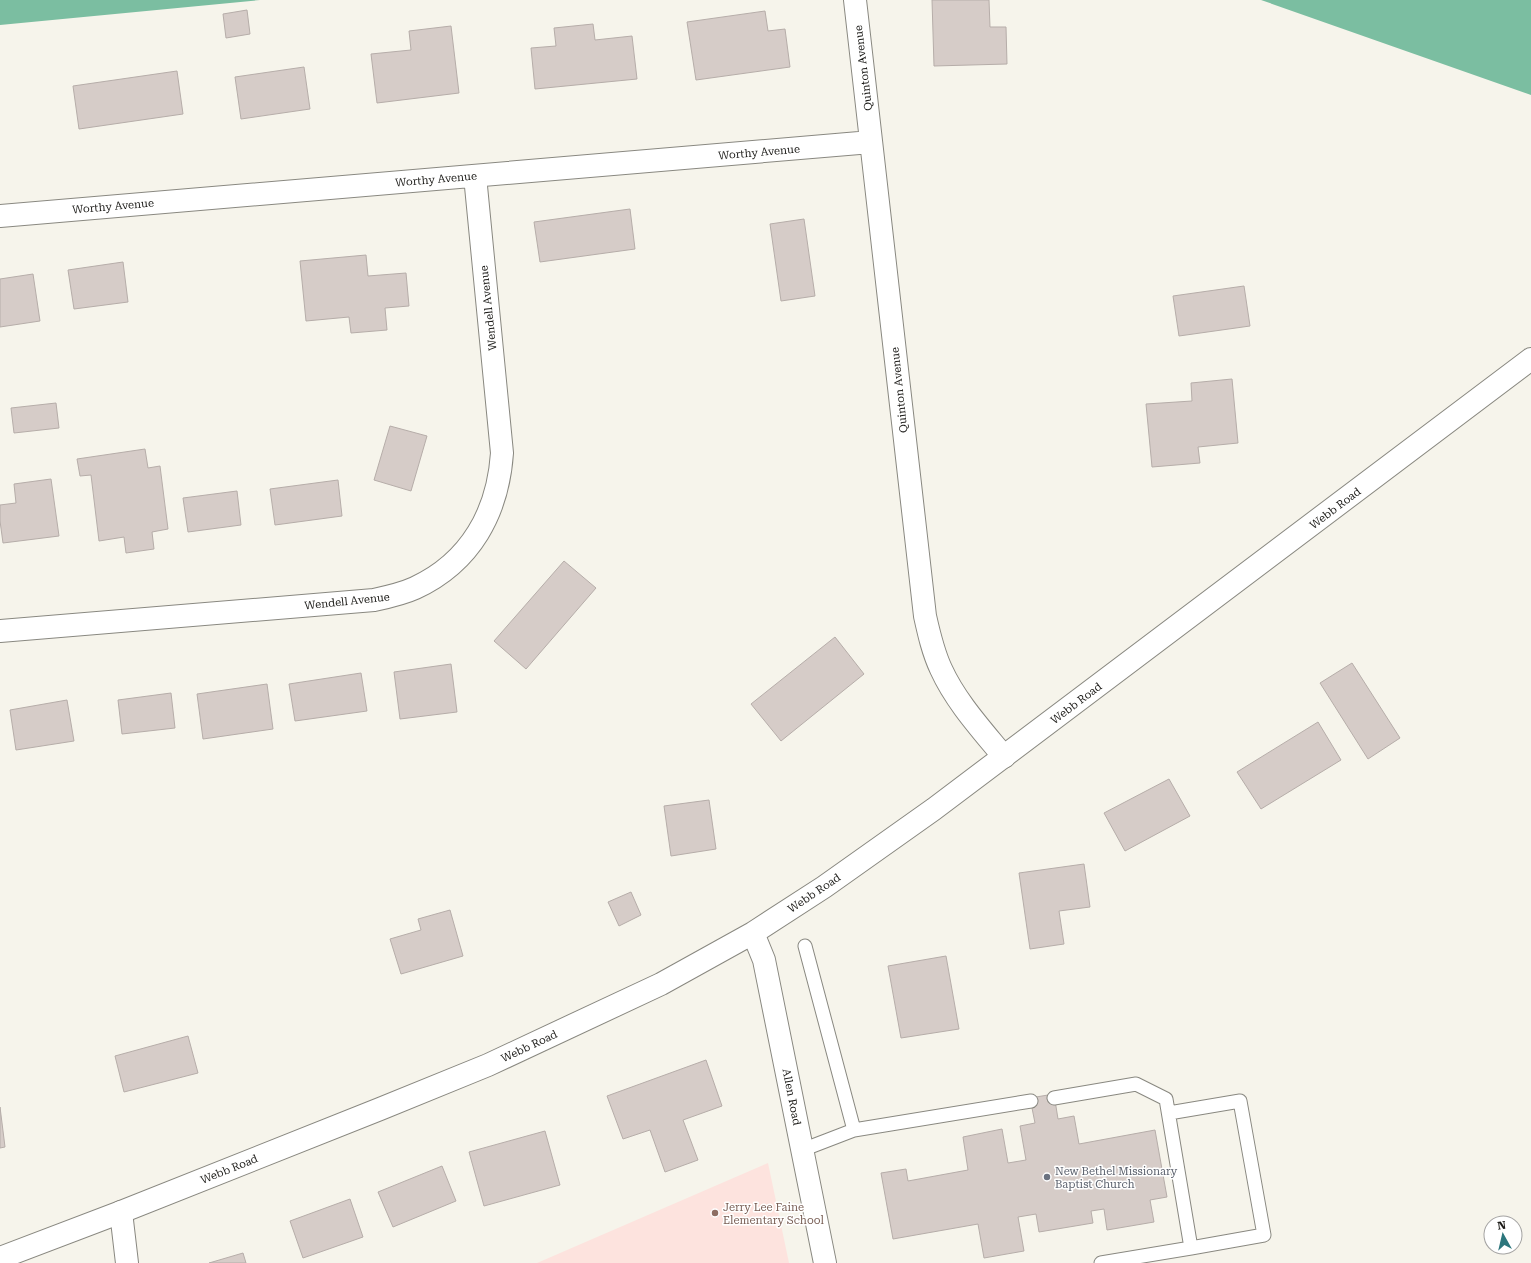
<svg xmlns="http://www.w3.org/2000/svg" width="1531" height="1263" font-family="'Roboto Serif',serif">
<rect width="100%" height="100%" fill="#f6f4eb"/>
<path fill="#fde3de" d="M768,1163L789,1263H537Z"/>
<path fill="#7bbea1" d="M0,0H260L0,25Z
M1261,0H1531V95Z"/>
<path fill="#d6ccc8" stroke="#b6ada9" d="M932,0H989L990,27H1006L1007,64L934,66Z
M247,10L250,34L226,38L223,14Z
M765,11L768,31L785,29L790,67L696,80L687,22Z
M593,24L595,40L632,36L637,79L535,89L531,48L556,46L554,28Z
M451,26L459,93L377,103L371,54L411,50L409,31Z
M304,67L310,109L241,119L235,77Z
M177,71L183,114L79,129L73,86Z
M630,209L635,249L540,262L534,222Z
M804,219L815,296L781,301L770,224Z
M366,255L368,276L406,273L409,306L385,308L387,330L351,333L349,317L306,321L300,261Z
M123,262L128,302L74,309L68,270Z
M33,274L40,321L0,327V279Z
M1244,286L1250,326L1179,336L1173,296Z
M1232,379L1238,443L1198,447L1200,463L1152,467L1146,404L1192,401L1191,383Z
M56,403L59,428L14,433L11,408Z
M390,426L427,436L411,491L374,480Z
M145,449L148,468L160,466L168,529L152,532L154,549L126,553L124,537L99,541L91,475L80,476L77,459Z
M51,479L59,536L3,543L0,521V505L16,503L14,484Z
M338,480L342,516L275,525L270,489Z
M237,491L241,525L188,532L183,498Z
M564,561L596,588L526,669L494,641Z
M835,637L864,674L781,741L751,704Z
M1352,663L1400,738L1368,759L1320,683Z
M451,664L457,712L400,719L394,672Z
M361,673L367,711L295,721L289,684Z
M267,684L273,729L203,739L197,694Z
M171,693L175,728L122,734L118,700Z
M67,700L74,741L16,750L10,710Z
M1318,722L1341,760L1261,809L1237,772Z
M1169,779L1190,816L1125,851L1104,813Z
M709,800L716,849L671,856L664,806Z
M1084,864L1090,907L1059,911L1064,944L1030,949L1019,873Z
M631,892L641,915L619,926L608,902Z
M450,910L463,956L401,974L390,939L421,930L418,919Z
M946,956L959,1029L901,1038L888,966Z
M188,1036L198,1073L124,1092L115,1056Z
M706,1060L722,1106L683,1120L698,1160L665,1172L650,1130L623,1139L607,1096Z
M1054,1094L1058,1119L1074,1116L1079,1144L1155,1130L1167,1197L1150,1200L1154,1222L1107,1230L1104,1209L1091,1211L1093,1223L1039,1232L1036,1214L1018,1217L1024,1251L984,1258L978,1224L893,1239L881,1173L906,1169L908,1181L968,1170L963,1137L1002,1129L1008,1163L1026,1160L1020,1126L1035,1123L1030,1098Z
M0,1107L5,1147L0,1148Z
M545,1131L560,1185L484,1206L469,1152Z
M442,1166L456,1201L393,1227L378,1192Z
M350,1199L363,1237L303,1258L290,1221Z
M243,1253L246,1263H209Z"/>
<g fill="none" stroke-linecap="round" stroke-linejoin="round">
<g stroke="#898880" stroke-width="15">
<path id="lane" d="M1054,1098L1136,1084L1166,1099L1191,1248L1101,1263
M1169,1113L1240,1101L1264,1235L1191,1248
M854,1130L1031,1101
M802,1150L854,1130L805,946"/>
</g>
<g stroke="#898880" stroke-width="24">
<path id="street" d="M855,0L925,616C929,634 933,652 941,669C956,702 982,730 1004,757
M0,216L871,142
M0,631L374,600C388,597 402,594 415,588C471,562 498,512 502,453L475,176
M121,1212L127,1263"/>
</g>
<g stroke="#898880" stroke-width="24">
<path id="secondary" d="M753,933L764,960L825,1263
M0,1258L121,1212L380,1109L488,1065L661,984L753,933L824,887L934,809L1531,359"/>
</g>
<use href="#lane" stroke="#fff" stroke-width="13"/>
<use href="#street" stroke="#fff" stroke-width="22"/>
<use href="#secondary" stroke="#fff" stroke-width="22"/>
</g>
<circle fill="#6b7280" stroke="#fff" stroke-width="1.5" cx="1047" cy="1177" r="4"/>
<circle fill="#8d6e63" stroke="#fff" stroke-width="1.5" cx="715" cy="1213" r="4"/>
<g text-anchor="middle" stroke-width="3" stroke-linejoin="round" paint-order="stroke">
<g font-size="11" fill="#1b1a17" stroke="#fff">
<text transform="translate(863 68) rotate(-97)" y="4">Quinton Avenue</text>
<text transform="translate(759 152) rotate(-5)" y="4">Worthy Avenue</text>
<text transform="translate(436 179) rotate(-5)" y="4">Worthy Avenue</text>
<text transform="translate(113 206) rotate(-5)" y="4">Worthy Avenue</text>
<text transform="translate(488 308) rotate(-96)" y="4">Wendell Avenue</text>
<text transform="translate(899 390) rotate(-96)" y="4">Quinton Avenue</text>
<text transform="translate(1335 508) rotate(-37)" y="4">Webb Road</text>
<text transform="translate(347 601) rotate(-6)" y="4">Wendell Avenue</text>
<text transform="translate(1076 703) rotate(-37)" y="4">Webb Road</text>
<text transform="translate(814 893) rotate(-34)" y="4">Webb Road</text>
<text transform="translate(529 1046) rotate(-25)" y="4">Webb Road</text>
<text transform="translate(792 1097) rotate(79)" y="4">Allen Road</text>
<text transform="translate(229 1169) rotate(-22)" y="4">Webb Road</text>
</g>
<g font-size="11" fill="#5b616d" stroke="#fff" text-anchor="start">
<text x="1055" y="1175">New Bethel Missionary<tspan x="1055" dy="13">Baptist Church</tspan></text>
</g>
<g font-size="11" fill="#785e54" stroke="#fff" text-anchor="start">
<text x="723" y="1211">Jerry Lee Faine<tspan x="723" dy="13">Elementary School</tspan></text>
</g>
</g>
<g transform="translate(1503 1235) rotate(352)"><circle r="19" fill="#ffffff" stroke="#a4a3a2"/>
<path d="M0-3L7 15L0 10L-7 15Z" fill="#2c767c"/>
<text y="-6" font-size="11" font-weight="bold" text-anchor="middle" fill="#1b1a17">N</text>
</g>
</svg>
